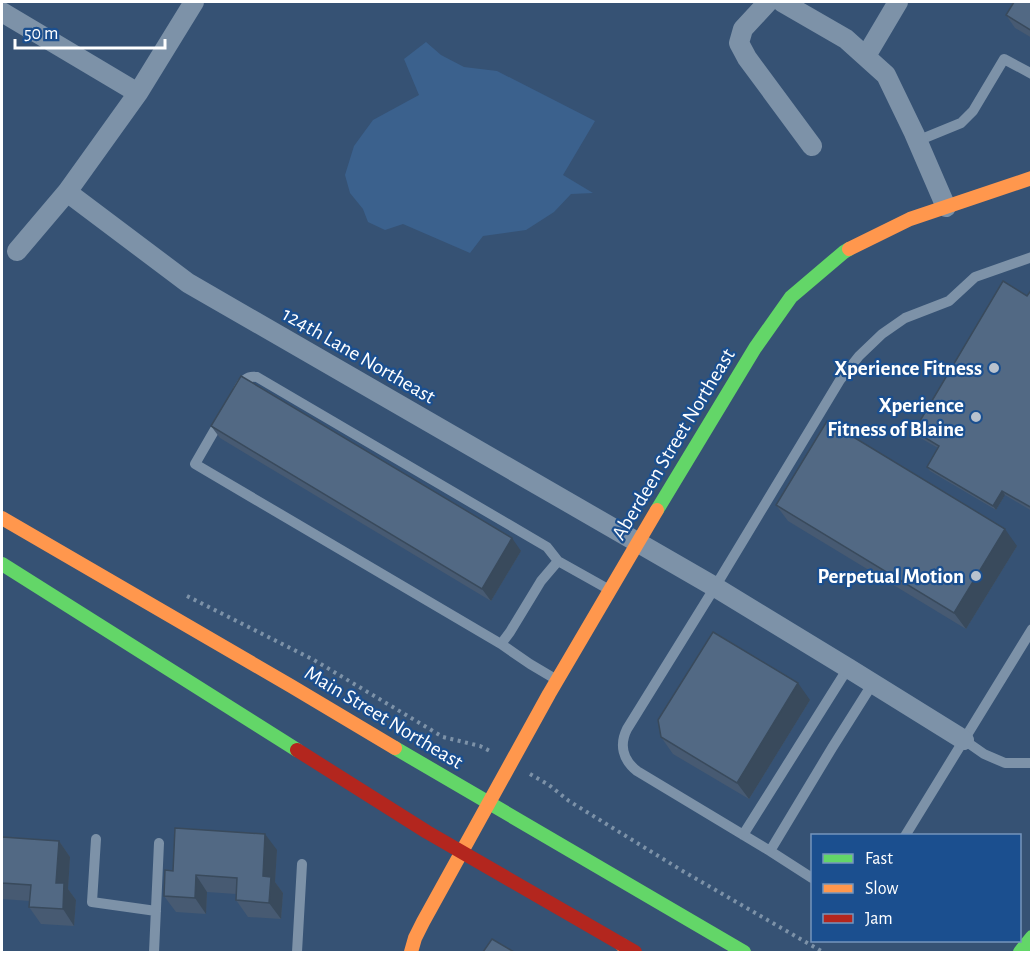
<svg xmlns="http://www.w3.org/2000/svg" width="1033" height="954" font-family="'Alegreya Sans',sans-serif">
<rect width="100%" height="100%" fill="#365274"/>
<path fill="#3b618d" d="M426,42L441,55L464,67L497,71L595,121L563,175L593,193L571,194L554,212L526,230L483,236L470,253L403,224L385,230L368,222L363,209L350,193L345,175L354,146L373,120L419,95L404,59Z"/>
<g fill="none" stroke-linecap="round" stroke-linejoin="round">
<path stroke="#7d92a8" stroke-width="4" stroke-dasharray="3 4.5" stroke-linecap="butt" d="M187,596L314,660L443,737L480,746L492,752
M530,774L549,785L569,801L681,870L823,952"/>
<path stroke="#7d92a8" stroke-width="10" d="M917,141L961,123L973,111L1004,59L1032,74
M238,390C242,382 246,375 257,377L547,547L558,561L608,589
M221,419L195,464L501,644L530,664L557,680
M501,644L510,632L541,581L558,561
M873,683L832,748L770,851L637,771C623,760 619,745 627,729L715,587L840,380L859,356L882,334L905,318L949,301L975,277L1032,257
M964,740L984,754L1005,763H1032
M743,835L848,668
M905,836L1032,629
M96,839L92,902L156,911
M770,851L812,878
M154,952L159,843
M297,952L302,864"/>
<path stroke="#7d92a8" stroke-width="20" d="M768,2L743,29L739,43L747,58L812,146
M782,2L846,39L886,75L914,133L946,207
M2,12L138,93
M866,56L898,2
M67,192L188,283L715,587L848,668L964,740
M17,251L67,192L138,93L194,2"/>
<path stroke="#63d668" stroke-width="14" d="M657,510L755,348L791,297L844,252L849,249
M2,564L297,750
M395,748L744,952
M1020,952L1032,937"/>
<path stroke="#ff974d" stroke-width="14" d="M849,249L910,219L1032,178
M2,518L291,686L395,748
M622,945L629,952
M411,952L415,938L423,922L549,694L657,510"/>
<path stroke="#b3261e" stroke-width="14" d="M297,750L427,832L635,952"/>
</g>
<path fill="#475a72" d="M1032,2V38L1015,28L1006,15Z
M1032,289V511L1005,495L996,510L930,471L927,467L938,448L917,436L914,431L1027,296Z
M211,426L521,551L491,601L220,438Z
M776,505L1017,546L966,629L788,521Z
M810,700L749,799L673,754L661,737Z
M2,837L59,841L70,857L68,889L76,900L74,926L41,924L29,907L30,901L2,899Z
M277,850L275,882L283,893L281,919L248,917L236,900V894L207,892L206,914L176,912L164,896L173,871Z"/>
<path fill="#394a5c" d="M1002,491L1005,495L996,510L993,506Z
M1005,529L1017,546L966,629L954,613Z
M512,538L521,551L491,601L482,589Z
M798,683L810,700L749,799L737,783Z
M265,834L277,850L275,882L283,893L281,919L269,903L263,876Z
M59,841L70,857L68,889L76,900L74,926L63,909L56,883Z
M196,875L207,892L206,914L195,898Z"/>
<path fill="#526984" stroke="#394a5c" stroke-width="1.5" d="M1014,2H1032V31L1006,15Z
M1003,281L1027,296L1032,289V508L1002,491L993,506L927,467L939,446L914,431Z
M241,376L512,538L482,589L211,426Z
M827,421L1005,529L954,613L776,505Z
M713,632L798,683L737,783L661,737L658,720Z
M175,828L265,834L263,876L271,877L269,903L236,900L237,878L196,875L195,898L164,896L165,870L173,871Z
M2,837L59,841L56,883H64L63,909L29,907L31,885L2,883Z
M492,939L514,952H483Z"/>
<g fill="#b9c2ce" stroke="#1b4f8f" stroke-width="2">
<circle cx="994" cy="368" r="6"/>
<circle cx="976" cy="417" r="6"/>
<circle cx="976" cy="576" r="6"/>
</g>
<g text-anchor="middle" stroke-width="4.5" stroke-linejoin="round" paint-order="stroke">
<g font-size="21" fill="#fff" stroke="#1b4f8f">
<text transform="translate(359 355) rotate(30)" y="7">124th Lane Northeast</text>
<text transform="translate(673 444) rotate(-59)" y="7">Aberdeen Street Northeast</text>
<text transform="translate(384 717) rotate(31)" y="7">Main Street Northeast</text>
</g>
<g font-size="21" font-weight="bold" fill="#fff" stroke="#1b4f8f" text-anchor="end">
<text x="982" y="375">Xperience Fitness</text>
<text x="964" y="412">Xperience<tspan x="964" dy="24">Fitness of Blaine</tspan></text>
<text x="964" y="583">Perpetual Motion</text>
</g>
</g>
<rect width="1033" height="954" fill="none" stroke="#ffffff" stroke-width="6"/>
<rect x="811" y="834" width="210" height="108" fill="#1b4f8f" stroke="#7695bc" stroke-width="1.5"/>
<rect x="823" y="854" width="30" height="9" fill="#63d668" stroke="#7695bc" stroke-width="1.5"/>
<text x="865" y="864" font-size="18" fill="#ffffff">Fast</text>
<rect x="823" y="884" width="30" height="9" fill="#ff974d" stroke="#7695bc" stroke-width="1.5"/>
<text x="865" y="894" font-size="18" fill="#ffffff">Slow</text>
<rect x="823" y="914" width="30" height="9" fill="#b3261e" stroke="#7695bc" stroke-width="1.5"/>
<text x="865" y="924" font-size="18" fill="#ffffff">Jam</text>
<path d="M15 39v9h150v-9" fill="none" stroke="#ffffff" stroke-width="3"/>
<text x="24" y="39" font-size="18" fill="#ffffff" stroke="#1b4f8f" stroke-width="4.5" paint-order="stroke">50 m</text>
</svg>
